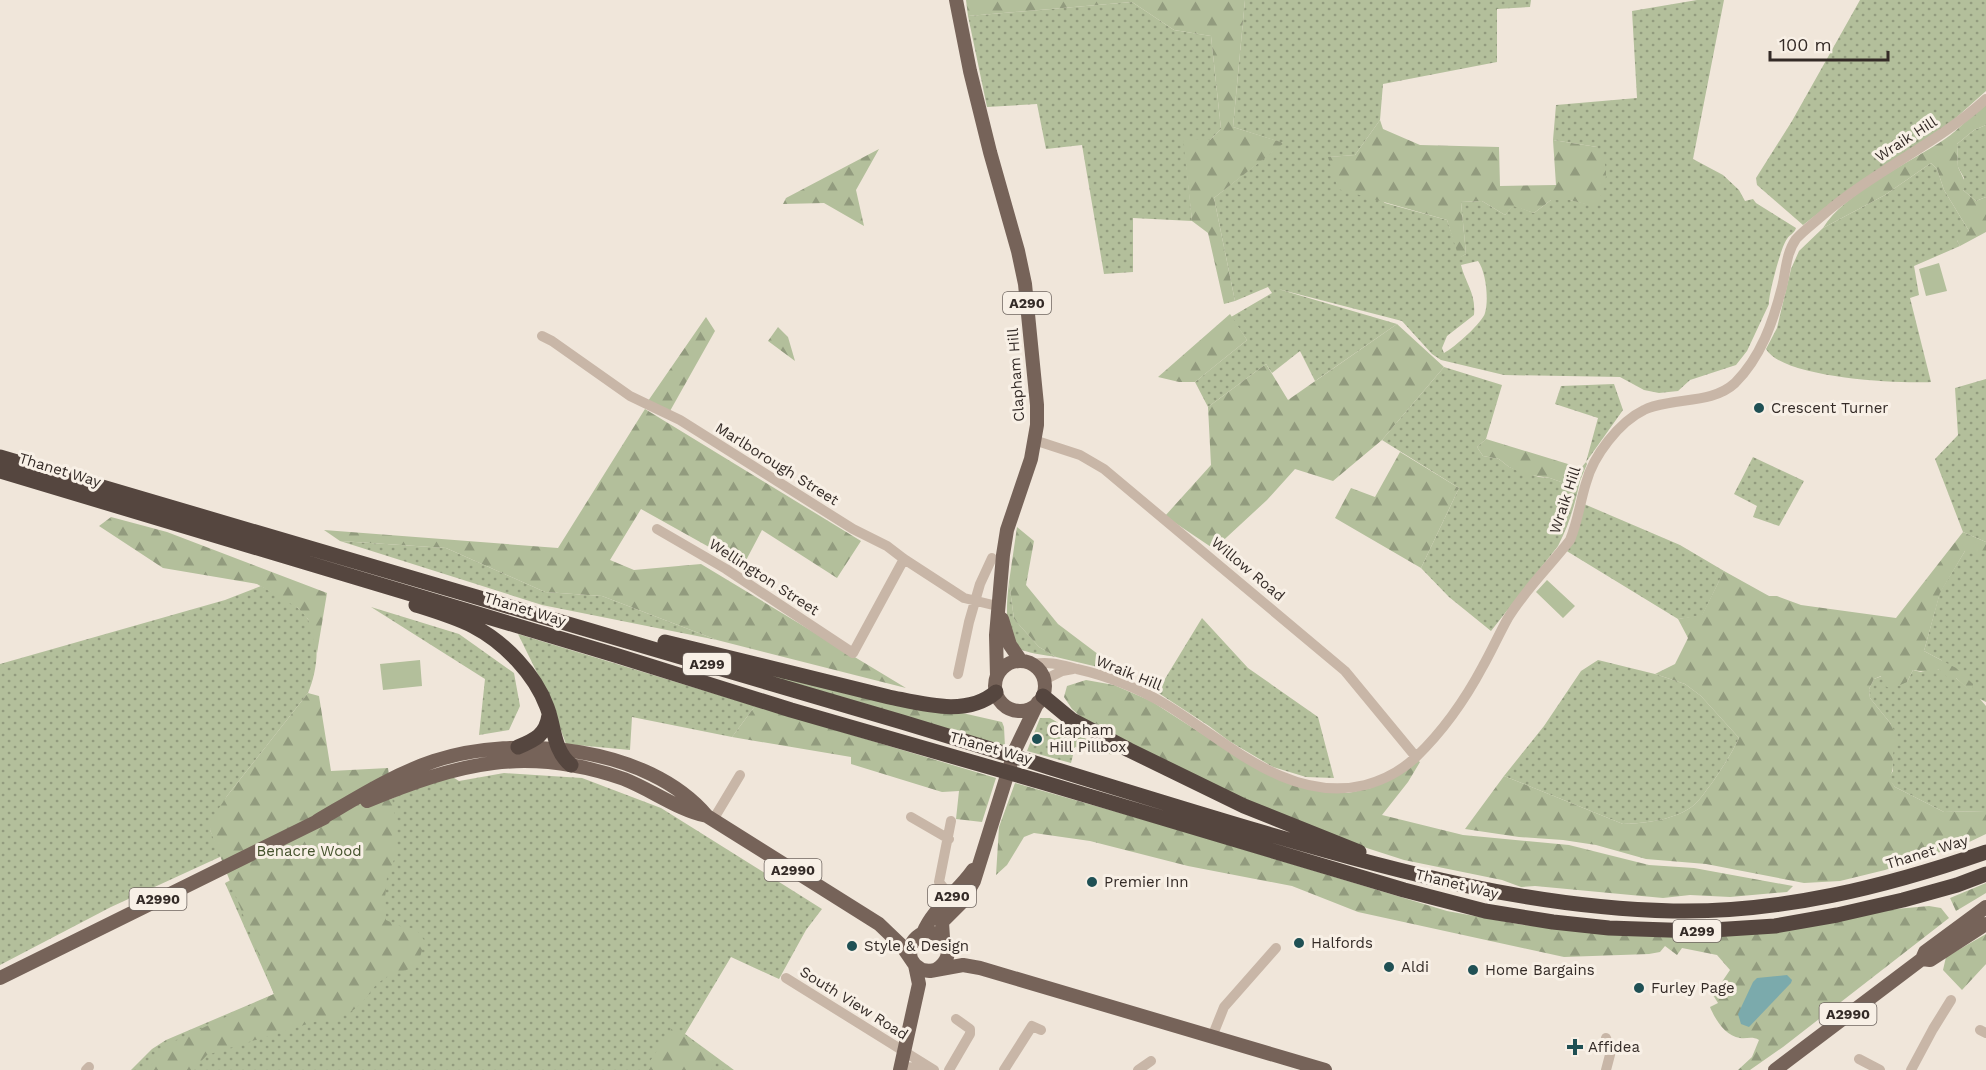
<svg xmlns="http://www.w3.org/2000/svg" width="1986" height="1070" font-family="'Work Sans',sans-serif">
<defs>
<pattern id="grass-dots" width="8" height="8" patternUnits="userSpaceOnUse" patternTransform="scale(1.5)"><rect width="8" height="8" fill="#b3bf9b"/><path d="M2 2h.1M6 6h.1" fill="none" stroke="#929b7e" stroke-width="1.8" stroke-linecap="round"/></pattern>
<pattern id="forest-firs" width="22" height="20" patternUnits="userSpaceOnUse" patternTransform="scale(1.5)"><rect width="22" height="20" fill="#b3bf9b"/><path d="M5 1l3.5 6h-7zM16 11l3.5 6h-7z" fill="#929b7e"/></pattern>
</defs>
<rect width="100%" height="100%" fill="#f0e6da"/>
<path fill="url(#grass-dots)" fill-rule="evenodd" d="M1245,0H1531L1530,7L1497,9V62L1383,84L1380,120L1355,155L1329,157L1385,203L1447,220L1460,257L1466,254L1461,202L1482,201L1505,215L1513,205L1534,213L1551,200H1570L1596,206L1597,147L1553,140L1556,105L1637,98L1632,11L1697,0H1724L1693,159L1723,175L1739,190L1745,201L1753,199L1756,203L1796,228C1794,234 1790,234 1787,239C1781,246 1768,297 1769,304L1747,351L1736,365L1690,380L1678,391L1659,393L1644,390L1620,377L1504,375L1441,360L1432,354L1402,321L1278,289L1397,324L1315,381L1300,351L1272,373L1266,364L1208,407L1195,382L1247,340L1231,317L1272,293L1268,287L1235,301L1214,198L1283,143L1233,127ZM1478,261C1486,272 1489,299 1485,313C1483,322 1454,348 1444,353L1442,348L1447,336L1474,315C1476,293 1466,285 1461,265Z
M1860,0H1986V91L1939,133L1851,188L1803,225L1757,185L1756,178L1792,121Z
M1132,2L1174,30L1211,36L1221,129L1210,140H1184L1192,221L1133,218V272L1104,274L1082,145L1046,149L1037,104L987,107L968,16Z
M1986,125V197L1976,201L1963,190L1964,178L1958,167L1957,144L1974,130Z
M1931,163L1937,169L1944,190L1969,231L1957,241L1960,246L1914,266L1919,295L1910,298L1931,382C1898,384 1782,378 1766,349L1777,328L1791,269L1799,251L1823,228L1885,195Z
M1444,367L1502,385L1486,439L1477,447L1483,456L1499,459L1509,467L1539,477L1550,478L1564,483L1580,481C1575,504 1569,525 1558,546L1491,631L1449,597L1421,568L1459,488L1382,440Z
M1986,379V542L1963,532L1935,459L1958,435L1955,388Z
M1614,384L1623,410L1586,462L1598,418L1555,404L1561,386Z
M1753,457L1804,481L1779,526L1753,517L1757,506L1734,494Z
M1584,504L1680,545L1724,571L1702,616L1678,619L1565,550Z
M340,541L446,548L545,592L602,596L717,640L542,605Z
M1965,551H1986V702L1980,699L1986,706V811L1944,812L1895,787L1888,778L1893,771L1891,724L1870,698L1869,689L1874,679L1882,676L1907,682L1913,670L1921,672L1940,669L1948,677L1956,678L1972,692L1941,660L1924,651L1940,592Z
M1009,582L1014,619L1039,647L1056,657C1046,655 1032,654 1022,650C1002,640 1007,599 1009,582Z
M261,586C273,593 288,599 298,608C323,628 319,667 308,693L227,796L210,830L222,856L111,907L0,965V664L225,600Z
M371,607L459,634L514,673L520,706L509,730L479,735L485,679Z
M1202,618L1248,668L1318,717L1334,778L1306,777L1273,767L1229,741L1209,726L1157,692Z
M518,634L755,706L732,737L632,717L630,750L566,744L548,695Z
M1598,660L1655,674L1685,684L1701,696L1739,738C1731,755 1722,768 1712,783C1706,790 1701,799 1694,805C1676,820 1646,823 1623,824L1504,776L1544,726L1581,671Z
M1040,718H1050L1114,755L1075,747L1071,763L1027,751Z
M504,773L582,778L661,808L822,909L806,930L779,979L731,957L685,1034L734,1070H131L152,1049L166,1040L274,994L225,883L407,791L451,776L459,781Z"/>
<path fill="url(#forest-firs)" d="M966,0H1245L1233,127L1284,143L1214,198L1235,301L1224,304L1208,233L1192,221L1183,139L1210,140L1221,129L1211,36L1174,30L1132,2L968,16Z
M1986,101V125L1974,130L1957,144L1958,167L1966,184L1963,190L1976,201L1986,197V232L1960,246L1957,241L1960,236L1969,231L1944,190L1937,169L1931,163L1885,195L1823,228C1844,193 1911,162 1945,139C1960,129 1973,113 1986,101Z
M1380,120L1383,129L1420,145L1499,147L1500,186L1556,185L1553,140L1597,147C1612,170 1606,184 1596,207L1570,200H1551L1534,213L1513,206L1505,215L1482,201L1461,202L1466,254L1459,258L1447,220L1338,189L1328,157L1355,155Z
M879,149L856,190L864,226L824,203L783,204L786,198Z
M1230,314L1247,340L1195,382H1179L1158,377Z
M706,317L715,331L670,411L648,401Z
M1397,324L1444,367L1382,440L1333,481L1295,469L1267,500L1214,549L1165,516L1211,465L1208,407L1266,364L1288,400Z
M778,327L788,337L795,361L768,341Z
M645,409L861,541L837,578L762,530L743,566L641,509L610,560L634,570L701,564L906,688L717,640L602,596L545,592L446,548L340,541L324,530L558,548Z
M1486,439L1581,468L1586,462L1587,464L1580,481L1564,483L1550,478L1524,474L1509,467L1499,459L1483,456L1477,447Z
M1400,452L1459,488L1421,568L1335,518L1351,488L1375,497Z
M111,517L167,532L327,593L317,653L308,619L298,608L257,584L163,568L99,526Z
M1017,527L1034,541L1026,585L1058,624L1123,673L1056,657L1039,647L1014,619L1009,582Z
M1963,532L1986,542V551H1965L1940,593L1924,651L1956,668L1973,684L1972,693L1956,678H1948L1939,669L1932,673L1913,670L1907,682L1891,689L1885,686L1881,676L1874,679L1869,689L1870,698L1891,724L1899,741C1887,757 1898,764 1889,778L1895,787L1944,812L1986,811V834L1965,844L1885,870L1840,881L1804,883L1706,864L1646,859L1596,845L1563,840L1519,837L1465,829L1504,776L1623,824C1646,823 1676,820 1694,805C1701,799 1706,790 1712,783C1722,768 1731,755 1739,738L1701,696L1685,684L1655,674L1675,664L1688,638L1678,619L1702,615L1724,571L1769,596H1777L1801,605L1896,618Z
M676,648L1002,722L1004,727L1005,747Z
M1086,680L1114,685L1151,701L1238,757L1330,792L1348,793L1371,788L1417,760L1420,762L1408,782L1382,815L1463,835L1569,845L1649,865L1694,868L1793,886L1787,892L1730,897L1690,895L1663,898L1535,886L1521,887L1502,880L1404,860L1345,841L1255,807L1089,724L1072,709L1064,697L1067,686Z
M308,693L319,696L331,771L388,768L395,818L396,855L387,877L385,899L386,920L402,927L416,929L424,940C418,979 406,964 381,981C375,984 370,993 366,998C353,1014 336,1021 317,1021L207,1055L193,1070H146L171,1043L274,994L210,830L211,820L227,796Z
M755,706L996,778L982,822L956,819L959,791L942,792L851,764V757L732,737Z
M1015,783L1173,828L1447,911L1524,925L1613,934L1929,906L1941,908L1949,918L1783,1047L1750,1070H1738L1752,1057L1759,1040C1752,1036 1747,1039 1740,1038C1725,1036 1715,1019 1710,1007L1718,1003L1713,995L1730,970L1717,955L1682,948L1677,955L1665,946L1660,952L1649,954L1564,957L1358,912L1292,886L1188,866L1090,841L1034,833L1024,837L1007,865L996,875L999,827Z
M1986,883V893L1956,911L1950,898Z
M1986,934V964L1962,990L1943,970L1946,957Z
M673,1027L718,1059L711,1070H644Z"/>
<path fill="#b3bf9b" d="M1939,263L1947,291L1926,296L1919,269Z
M1547,580L1575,606L1563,618L1536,592Z
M420,660L422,686L383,690L380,664Z"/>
<path fill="#7baaac" d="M1787,975L1792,980L1791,983L1749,1027L1741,1024L1738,1014L1753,982L1757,978Z"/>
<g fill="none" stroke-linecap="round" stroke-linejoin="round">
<path stroke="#c8b6a7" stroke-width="10" d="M542,336L552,341L630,396L680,420L853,529L887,546L904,559L964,598L993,605L999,602
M1034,440L1080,455L1104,469L1345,671L1416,757
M657,529L726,569L853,653L904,559
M1033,664C1050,661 1061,665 1077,669C1108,676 1138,688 1165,704C1225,740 1288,804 1365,785C1384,780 1401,771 1416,757C1442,732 1466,698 1483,666C1492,650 1499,634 1508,618C1525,590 1550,566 1570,540C1578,521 1580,502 1586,483C1593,456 1619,422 1644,410C1653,405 1665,404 1675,402C1695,399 1719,398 1735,383C1761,357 1773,322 1782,287C1786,271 1786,253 1796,239C1804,230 1814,223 1823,215C1874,171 1937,144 1986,99
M958,674L969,622L980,584L992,558
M1044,680L1062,671L1073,669
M911,817L949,839
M713,820L740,775
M951,897L939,882L951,821
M786,978L934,1070
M1980,1030L1986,1033
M1212,1037L1224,1007L1276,948
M1606,1038L1611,1051L1606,1070
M1859,1059L1880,1070
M901,1067L928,1068
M86,1070L89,1067
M949,1070L970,1034V1029L956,1019
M1004,1070L1032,1026L1041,1030
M1138,1070L1151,1061
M1911,1070L1933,1029L1951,1000"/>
<path stroke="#766359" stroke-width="14" d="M956,0L970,71L990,152L1018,251L1025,284L1037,405V425L1031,459L1007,530L1003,555L996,635L997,676
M1002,619L1010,645L1021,661
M995 686a25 25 0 1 1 50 0a25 25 0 1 1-50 0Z
M367,801C459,763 526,745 624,779C652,790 678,810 707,816
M317,821C355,799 392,775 434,761C517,734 648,746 707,816L879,924L902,946L915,965L922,970L930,971L963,965L980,968L1325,1070
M923,933C933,908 958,892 973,870
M943,938L942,922L962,902L974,881L1015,750L1038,702
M911,959C908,947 912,939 923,933C946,929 958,956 937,969
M1922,959L1930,960L1986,924
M0,978L324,818
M900,1070L919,984L915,965
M1775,1070L1922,959L1925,952L1986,907"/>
<path stroke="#55463f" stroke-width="15" d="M0,457C300,547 602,631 902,722C1021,758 1139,796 1258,831C1393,871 1531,908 1673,911C1780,913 1885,887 1986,852
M0,471L615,655L791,710L1045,783L1404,890L1485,911L1553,922L1609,928L1697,931L1775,926L1837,915L1903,900L1957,885L1986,874
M416,605C435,611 455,617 473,626C504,642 535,674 547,707C555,728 553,750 571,765
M665,642L889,697C924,704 967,717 996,692
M1043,696L1072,720L1129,750L1244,806L1359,852
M518,747C535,740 546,735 549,715"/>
</g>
<g fill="#1f5054" stroke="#f8f0e6" stroke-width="2">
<circle cx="1759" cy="408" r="6"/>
<circle cx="1037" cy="739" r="6"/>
<circle cx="1092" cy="882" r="6"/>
<circle cx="1299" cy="943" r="6"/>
<circle cx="852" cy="946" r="6"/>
<circle cx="1389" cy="967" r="6"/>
<circle cx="1473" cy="970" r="6"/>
<circle cx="1639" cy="988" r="6"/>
<path d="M1572 1038h6v6h6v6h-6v6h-6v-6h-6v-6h6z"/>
</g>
<g text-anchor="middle" stroke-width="6" stroke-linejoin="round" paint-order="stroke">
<g fill="#f8f0e6" stroke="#6f6660" stroke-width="1.5">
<rect x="1003" y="292" width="48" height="22" rx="4.5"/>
<rect x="683" y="653" width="48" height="22" rx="4.5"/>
<rect x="764.5" y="859" width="57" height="22" rx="4.5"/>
<rect x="928" y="885" width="48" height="22" rx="4.5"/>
<rect x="129.5" y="888" width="57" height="22" rx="4.5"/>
<rect x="1673" y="920" width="48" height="22" rx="4.5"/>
<rect x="1819.5" y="1003" width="57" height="22" rx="4.5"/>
</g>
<g font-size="14" font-weight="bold" fill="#342b27">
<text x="1027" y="308">A290</text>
<text x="707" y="669">A299</text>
<text x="793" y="875">A2990</text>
<text x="952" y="901">A290</text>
<text x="158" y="904">A2990</text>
<text x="1697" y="936">A299</text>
<text x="1848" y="1019">A2990</text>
</g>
<g font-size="15" fill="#342b27" stroke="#f8f0e6">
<text transform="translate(1906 139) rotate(-33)" y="5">Wraik Hill</text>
<text transform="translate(1016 375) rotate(-94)" y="5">Clapham Hill</text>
<text transform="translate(777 464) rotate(32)" y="5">Marlborough Street</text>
<text transform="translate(60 470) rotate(17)" y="5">Thanet Way</text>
<text transform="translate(1565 500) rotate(-72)" y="5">Wraik Hill</text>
<text transform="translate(1248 569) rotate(40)" y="5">Willow Road</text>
<text transform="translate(764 577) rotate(33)" y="5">Wellington Street</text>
<text transform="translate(525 609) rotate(17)" y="5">Thanet Way</text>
<text transform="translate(1129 673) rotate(22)" y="5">Wraik Hill</text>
<text transform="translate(991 748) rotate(16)" y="5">Thanet Way</text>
<text transform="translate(1927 852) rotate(-17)" y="5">Thanet Way</text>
<text transform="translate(1457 884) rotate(14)" y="5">Thanet Way</text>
<text transform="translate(854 1003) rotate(32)" y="5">South View Road</text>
</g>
<g font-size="15" fill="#342b27" stroke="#f8f0e6" text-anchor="start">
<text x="1771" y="413">Crescent Turner</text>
<text x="1049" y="735">Clapham<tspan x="1049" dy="17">Hill Pillbox</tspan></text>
<text x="1104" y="887">Premier Inn</text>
<text x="1311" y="948">Halfords</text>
<text x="864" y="951">Style &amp; Design</text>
<text x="1401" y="972">Aldi</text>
<text x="1485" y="975">Home Bargains</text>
<text x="1651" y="993">Furley Page</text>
<text x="1588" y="1052">Affidea</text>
</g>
<g font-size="15" fill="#44522c" stroke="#f8f0e6">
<text x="309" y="856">Benacre Wood</text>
</g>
</g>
<path d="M1770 51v9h118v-9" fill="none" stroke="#342b27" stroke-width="3"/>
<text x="1779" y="51" font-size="18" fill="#342b27" stroke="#f8f0e6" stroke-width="4.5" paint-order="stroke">100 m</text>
</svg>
